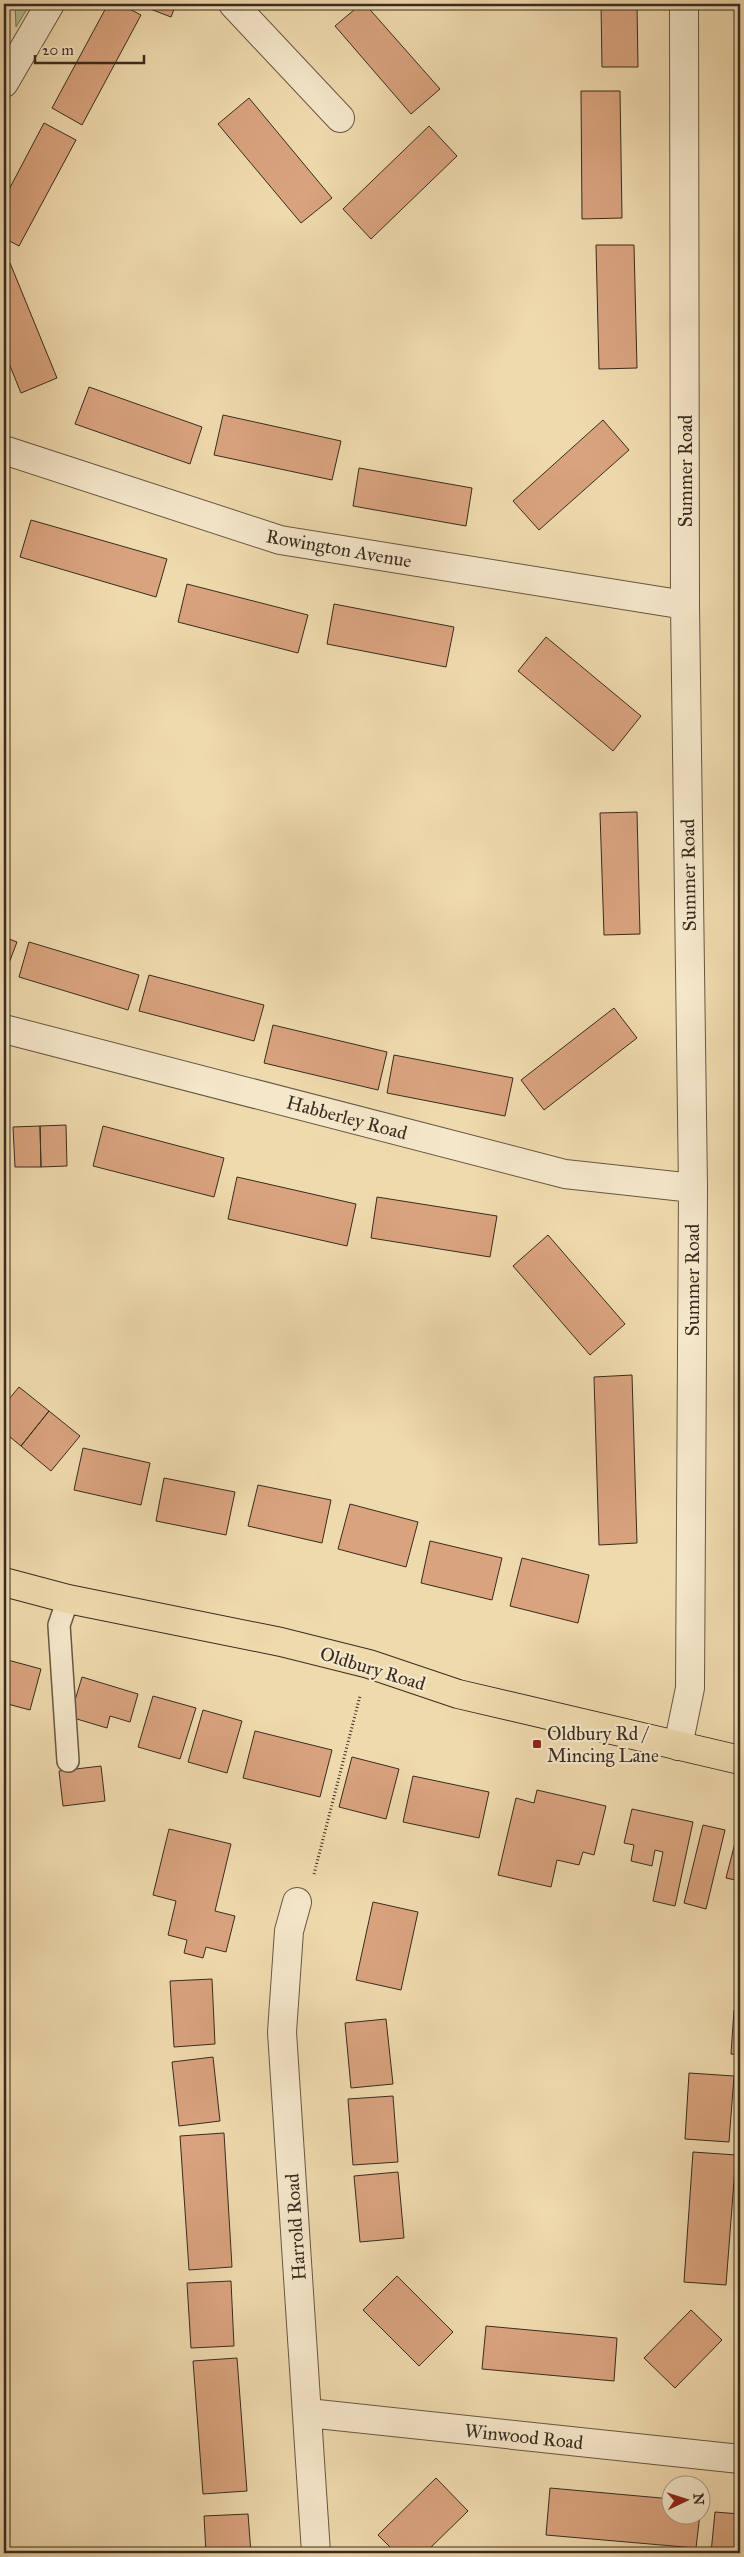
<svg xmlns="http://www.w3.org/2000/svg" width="744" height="2557" font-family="'IM FELL Great Primer',serif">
<rect width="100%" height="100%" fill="#efdaae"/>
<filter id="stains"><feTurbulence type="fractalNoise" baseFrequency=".004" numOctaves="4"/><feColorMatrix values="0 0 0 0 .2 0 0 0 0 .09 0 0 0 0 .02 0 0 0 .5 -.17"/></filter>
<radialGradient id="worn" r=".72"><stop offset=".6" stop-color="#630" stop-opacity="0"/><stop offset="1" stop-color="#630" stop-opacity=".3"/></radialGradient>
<path fill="#b5c08e" stroke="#767658" d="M15,4H30L16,27Z"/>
<path fill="#d9a37e" stroke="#382b21" d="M108,4H120L141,15L82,125L52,108Z
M137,4H176L171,17Z
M361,4H365L440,89L411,114L335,26Z
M601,4H637L638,67H602Z
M740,4V117H739Z
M581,91H620L622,218L582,219Z
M249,98L332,198L301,223L218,124Z
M44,123L76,140L19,246L4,238V199Z
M429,126L457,156L371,239L343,209Z
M740,142V261H738Z
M596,245H634L637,368L599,369Z
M10,263L57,378L21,393L4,351V265Z
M89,387L202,427L190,464L75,424Z
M223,415L341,441L332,480L214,455Z
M603,420L629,450L539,530L513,501Z
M359,468L472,488L466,526L353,506Z
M4,505L10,507L4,524Z
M31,520L167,559L156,597L20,557Z
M187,584L308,615L298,653L178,622Z
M334,604L454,627L446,667L327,644Z
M546,637L641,716L613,751L518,671Z
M737,723H740V845H738Z
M637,812L640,934L604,935L600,813Z
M739,863H740V920Z
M4,937L17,942L4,976Z
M29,942L139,975L128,1010L19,977Z
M149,975L264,1005L254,1041L139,1011Z
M614,1008L637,1038L544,1110L521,1080Z
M273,1025L387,1052L378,1090L264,1063Z
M394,1055L513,1078L505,1116L387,1093Z
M66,1125L67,1166L41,1167L40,1126Z
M40,1126L41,1167H15L13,1127Z
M103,1126L224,1158L214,1197L93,1166Z
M237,1177L356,1204L347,1246L228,1219Z
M377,1197L497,1216L490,1257L371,1238Z
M548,1235L625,1324L590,1355L513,1266Z
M632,1375L637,1543L599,1545L594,1377Z
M19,1387L49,1411L21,1446L4,1432V1405Z
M49,1411L80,1436L51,1471L21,1446Z
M83,1448L150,1463L141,1505L74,1490Z
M164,1478L235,1492L226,1535L156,1521Z
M258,1485L331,1500L322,1543L248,1526Z
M350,1504L418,1522L406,1567L338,1549Z
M430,1541L502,1558L492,1600L421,1583Z
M522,1558L589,1575L578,1623L510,1606Z
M4,1659L41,1669L30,1710L4,1703Z
M82,1677L138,1694L130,1722L110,1716L107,1728L70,1717Z
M153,1696L196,1708L180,1759L138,1747Z
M203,1710L242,1721L227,1773L188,1762Z
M255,1731L332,1750L320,1797L243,1778Z
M352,1757L399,1769L386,1819L339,1807Z
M101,1766L105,1801L63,1806L59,1771Z
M413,1776L489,1792L479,1838L403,1822Z
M537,1790L606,1806L594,1855L583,1852L579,1865L557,1860L551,1887L498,1875L516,1798L534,1803Z
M632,1809L693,1822L675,1906L653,1901L663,1852L655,1850L652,1866L631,1861L634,1845L624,1843Z
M703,1825L725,1830L706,1909L684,1903Z
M169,1829L231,1844L215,1911L235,1916L226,1952L206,1947L203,1958L184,1953L187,1940L168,1935L176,1901L153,1895Z
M737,1835L740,1836V1881L726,1878Z
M373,1902L418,1912L401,1990L356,1980Z
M212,1979L215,2044L174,2047L170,1981Z
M734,2010H740V2055L731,2054Z
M386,2019L393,2084L351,2088L345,2023Z
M213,2057L220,2121L179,2126L172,2062Z
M689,2073L734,2076L729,2142L685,2139Z
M393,2096L398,2162L353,2165L348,2099Z
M224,2133L232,2267L189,2270L180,2136Z
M693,2152L736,2155L726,2285L684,2282Z
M398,2172L404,2238L360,2242L354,2176Z
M397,2276L453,2332L419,2366L363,2310Z
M231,2281L234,2346L191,2348L187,2283Z
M691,2310L722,2340L675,2388L644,2358Z
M486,2326L617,2338L614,2381L482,2369Z
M237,2358L247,2491L203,2494L193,2361Z
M436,2478L468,2511L425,2553H396L378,2535Z
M550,2488L672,2499V2514H700L696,2548L546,2535Z
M715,2512L740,2514V2553H711Z
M248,2514L251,2553H206L204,2516Z"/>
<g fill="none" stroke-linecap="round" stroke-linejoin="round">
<g stroke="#665744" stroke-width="24">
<path id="lane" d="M68,1761L59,1625L68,1599"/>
</g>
<g stroke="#665744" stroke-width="30">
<path id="street" d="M233,4L340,118
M4,83L50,4
M4,450L280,540L685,605
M4,1029L565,1174L693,1188
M678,1746L690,1688L693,1188L685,605L684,4
M297,1902L289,1931L282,2032L316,2553
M308,2413L740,2459"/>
</g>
<g stroke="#382b21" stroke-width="30">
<path id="primary" d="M4,1582L68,1599L281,1642L369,1664L458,1694L740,1760"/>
</g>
<path stroke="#382b21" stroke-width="3" stroke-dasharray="1 2.5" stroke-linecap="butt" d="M314,1874L360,1696"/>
<use href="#lane" stroke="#f5e7ca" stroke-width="21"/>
<use href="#street" stroke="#f5e7ca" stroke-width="28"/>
<use href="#primary" stroke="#efdaae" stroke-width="28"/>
</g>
<rect fill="#8f2418" stroke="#f5e7ca" stroke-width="2" x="532" y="1739" width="10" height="10" rx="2.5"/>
<g text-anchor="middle" stroke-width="4.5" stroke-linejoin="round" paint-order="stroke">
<g font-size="19" fill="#382b21" stroke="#f5e7ca">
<text transform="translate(685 471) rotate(-90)" y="7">Summer Road</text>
<text transform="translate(339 548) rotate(10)" y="7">Rowington Avenue</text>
<text transform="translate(688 875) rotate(-91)" y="7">Summer Road</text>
<text transform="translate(347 1117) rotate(15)" y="7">Habberley Road</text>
<text transform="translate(692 1280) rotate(-90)" y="7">Summer Road</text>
<text transform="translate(373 1668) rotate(17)" y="7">Oldbury Road</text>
<text transform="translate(295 2227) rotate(-94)" y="7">Harrold Road</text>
<text transform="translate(524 2436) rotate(6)" y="7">Winwood Road</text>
</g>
<g font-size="19" fill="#382b21" stroke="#f5e7ca" text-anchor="start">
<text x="547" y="1740">Oldbury Rd /<tspan x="547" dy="22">Mincing Lane</tspan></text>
</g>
</g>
<rect width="744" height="2557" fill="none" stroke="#efdaae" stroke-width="20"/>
<rect x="5" y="5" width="734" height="2547" fill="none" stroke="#382b21" stroke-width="2.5"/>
<rect x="10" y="10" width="724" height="2537" fill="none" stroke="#382b21"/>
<g transform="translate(686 2500) rotate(86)"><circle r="24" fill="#f5e7ca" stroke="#a99c86"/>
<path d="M0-4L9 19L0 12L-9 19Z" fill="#8f2418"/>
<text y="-8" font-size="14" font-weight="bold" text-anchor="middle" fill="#382b21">N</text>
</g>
<path d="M35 55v8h109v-8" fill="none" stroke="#382b21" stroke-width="2.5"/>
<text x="42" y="55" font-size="15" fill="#382b21" stroke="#f5e7ca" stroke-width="4" paint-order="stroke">20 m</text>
<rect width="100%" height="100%" filter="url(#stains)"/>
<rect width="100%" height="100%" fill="url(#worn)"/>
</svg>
